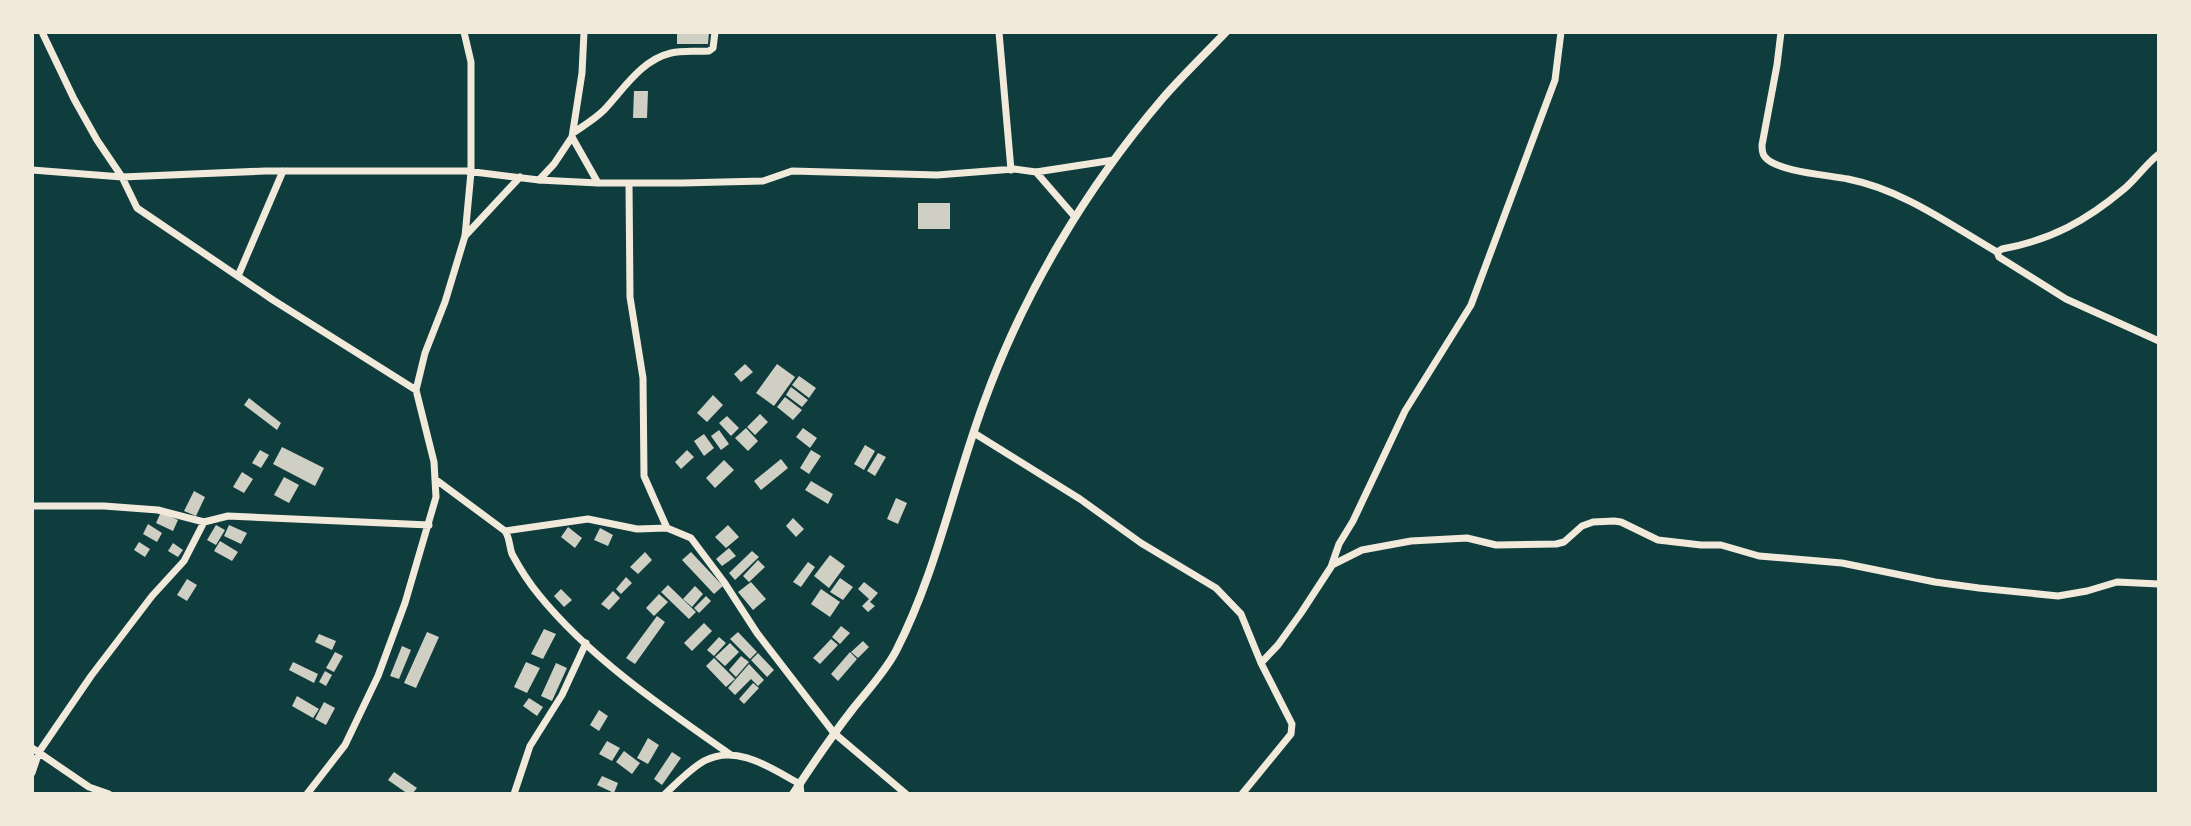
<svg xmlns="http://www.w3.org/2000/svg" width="2191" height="826" font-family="'Golos Text',sans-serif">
<rect width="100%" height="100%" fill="#0f3d3e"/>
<path fill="#cfcfc3" d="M677,32H709L708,44H677Z
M634,91H648L647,118H633Z
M918,203H950V229H918Z
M745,364L753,372L741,382L734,374Z
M777,364L795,377L774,406L756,393Z
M799,376L816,388L809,398L792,385Z
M791,387L808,400L802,407L786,395Z
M713,395L723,405L707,422L697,413Z
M785,397L802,410L793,420L777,407Z
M249,398L281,423L277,430L244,405Z
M760,414L768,422L755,435L747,427Z
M727,416L739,428L731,436L719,423Z
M746,428L758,441L748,451L735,438Z
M803,428L817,438L810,448L796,437Z
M719,430L729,444L721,450L711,436Z
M704,434L714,448L704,456L694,441Z
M865,445L875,451L864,470L854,464Z
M282,447L324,468L315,486L273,464Z
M260,450L269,455L261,468L252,463Z
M687,450L694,457L681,469L675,462Z
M811,450L821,456L809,474L800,468Z
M878,453L886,457L875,476L867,471Z
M781,459L788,468L761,490L754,481Z
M724,460L734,470L715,488L706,478Z
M242,472L253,479L244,493L233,487Z
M284,477L299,485L289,503L274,495Z
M811,481L833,494L828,504L805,490Z
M194,491L205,497L196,516L184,511Z
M896,498L907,503L898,524L887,519Z
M161,512L178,520L173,531L156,523Z
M793,518L804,529L796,537L786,526Z
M148,524L162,533L157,542L143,534Z
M216,525L225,530L216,545L207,540Z
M229,525L247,533L241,544L224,536Z
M728,525L739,537L726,548L715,537Z
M568,527L582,538L575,548L561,537Z
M600,528L613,535L608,546L594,540Z
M220,541L238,552L232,561L214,551Z
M139,542L150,549L145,557L134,550Z
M173,543L183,550L178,557L168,551Z
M729,548L736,556L722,566L716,559Z
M752,551L759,557L735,580L729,573Z
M645,552L652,560L638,574L630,567Z
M691,552L723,586L714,594L682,560Z
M830,555L845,566L829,588L814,576Z
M758,560L765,567L749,582L743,576Z
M808,562L815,567L801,587L793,582Z
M626,577L632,583L621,594L616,589Z
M840,578L853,587L843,600L830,592Z
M187,579L197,585L187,601L177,595Z
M751,582L766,599L753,610L738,592Z
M864,582L878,593L870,602L875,606L868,612L862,606L869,599L858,589Z
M668,585L696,612L689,619L661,592Z
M695,586L703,594L692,607L683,599Z
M561,589L572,600L564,607L554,596Z
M821,589L840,602L830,617L811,604Z
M613,591L620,598L609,610L601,604Z
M659,594L668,602L654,616L646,608Z
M706,596L711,601L699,613L694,608Z
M657,616L665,622L635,664L626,658Z
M704,623L712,631L692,651L684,643Z
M841,626L850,633L840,644L832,637Z
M544,629L556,634L543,659L531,654Z
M427,632L439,637L416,688L404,683Z
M738,632L757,652L750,659L730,639Z
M319,634L336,641L332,650L315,642Z
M719,637L726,643L714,656L707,650Z
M831,639L838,645L820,664L813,658Z
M863,641L869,647L858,658L851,652Z
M730,643L739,652L725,666L715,657Z
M402,646L411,650L399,679L390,676Z
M335,652L343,656L334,672L326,668Z
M850,652L857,659L838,681L831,674Z
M758,653L774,670L767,677L751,660Z
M741,656L749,662L736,677L729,670Z
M714,658L735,679L726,687L706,666Z
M293,662L318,674L314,683L289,670Z
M526,662L540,668L527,693L514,687Z
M556,663L567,668L552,701L541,696Z
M749,664L764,680L758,686L751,679L735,695L728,688Z
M325,671L332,675L326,686L319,682Z
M753,683L759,688L744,704L739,699Z
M297,696L319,709L313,718L292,706Z
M529,698L543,707L537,716L523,706Z
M324,702L335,708L326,725L315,719Z
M599,710L608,716L599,731L590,725Z
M648,738L659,745L648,764L637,758Z
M607,741L620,748L612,761L599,754Z
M624,751L640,763L632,774L616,762Z
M672,752L681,758L662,785L654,779Z
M394,772L417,788L412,794H408L388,780Z
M602,776L618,783L614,793L597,785Z"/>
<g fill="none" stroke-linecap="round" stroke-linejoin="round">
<path stroke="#f1e9da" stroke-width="7" d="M42,32L74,99L97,140L122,177L137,208L273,300L416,390
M999,32L1011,170
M1781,32L1777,65L1762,145C1762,149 1763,155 1765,157C1777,172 1829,175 1848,179C1903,190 1949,224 1997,252L1999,257L2066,299L2159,341
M573,133C583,126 595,119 604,110C623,90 641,60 671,53C683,50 696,52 709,51L713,48L715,32
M572,137L598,183
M32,170L122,177L265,171H466L539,180L598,183H682L763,181L792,171L937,175L1014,169L1036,172L1114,160
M1036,172L1075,217
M539,180L554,164L572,137L582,73L584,32
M629,183L630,297L643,378L644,476L667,528
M465,236L520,177
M1997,252L2002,249C2051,240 2086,221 2124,189C2136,179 2146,164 2159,154
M238,276L283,171
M974,433L1080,499L1141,543L1216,588L1241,614L1261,663L1292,724L1291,734L1242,794
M435,479L505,531C510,538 509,546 512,554C519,567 529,583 539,595C590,658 665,709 731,755
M32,506H104L158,510L204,522
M505,531L588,519L637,529L667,528L691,538L724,582L757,633L834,733L906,794
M1332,565L1362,550L1411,541L1467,538L1496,545L1556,544L1564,542L1582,526L1593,522L1614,521L1621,522L1658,540L1701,545H1721L1759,556L1842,563L1935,582L1979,588L2058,596L2087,591L2117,582L2159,584
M1261,663L1278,645L1301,613L1331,567L1339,544L1353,521L1405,411L1471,305L1555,80L1561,32
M32,748L89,787L109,794
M32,773L39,752L91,676L152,596L184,561L204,522L228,516L429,525
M307,794L345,745L378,676L405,603L436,497L434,462L416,390L425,353L445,302L465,236L471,172V62L464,32
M514,794L530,746L562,695L586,643
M665,794C677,783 690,769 704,761C737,743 772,769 800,784L801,794"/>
<path stroke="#f1e9da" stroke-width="8" d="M793,794C812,765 831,737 852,710C867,691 885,672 896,651C936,573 953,487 983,405C1023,294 1086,188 1163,98C1183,75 1205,54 1226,32"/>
</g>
<rect width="2191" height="826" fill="none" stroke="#f1e9da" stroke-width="68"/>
</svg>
